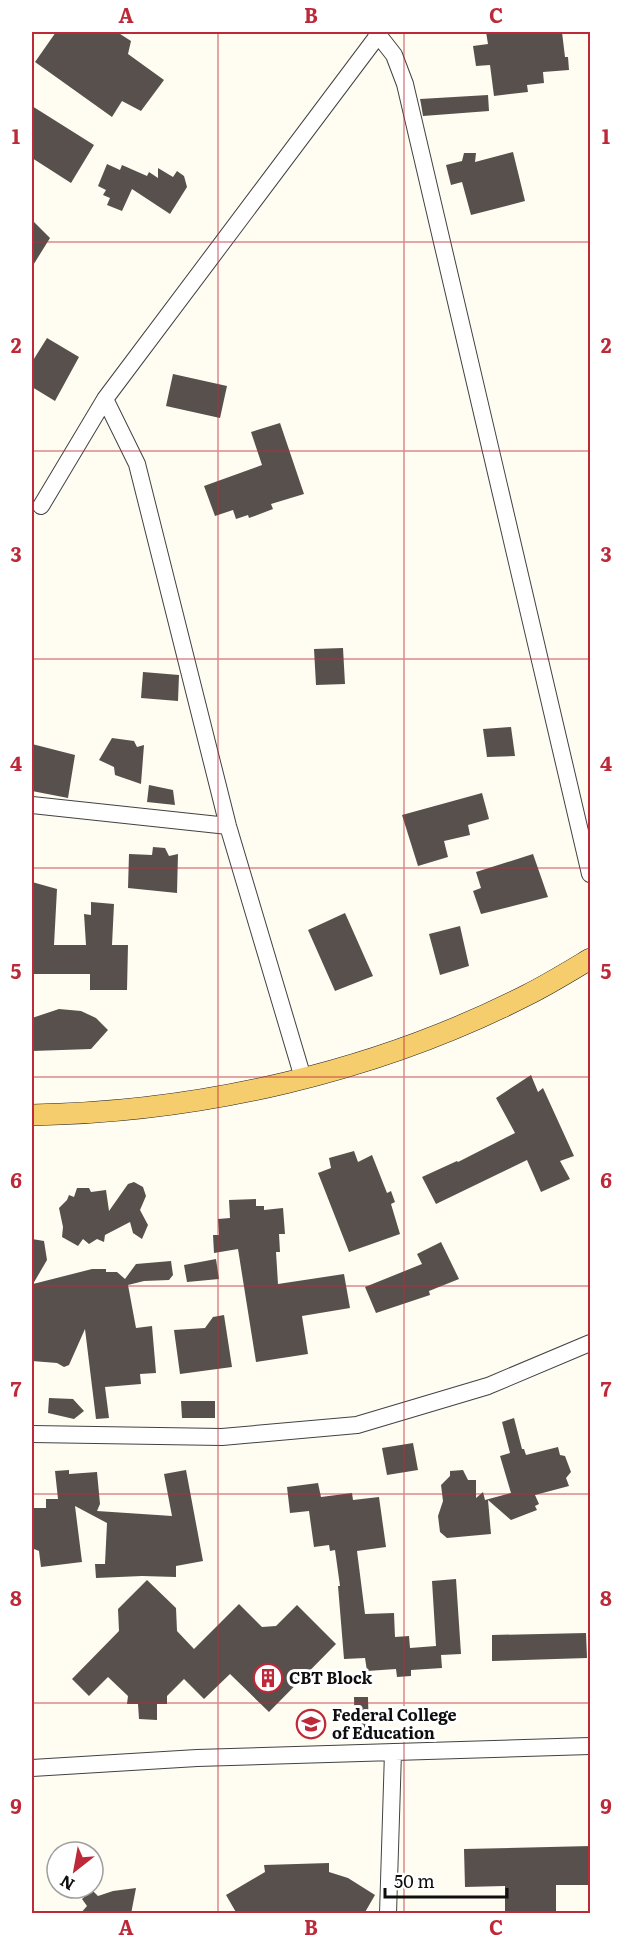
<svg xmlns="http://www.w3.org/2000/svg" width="622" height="1945" font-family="Literata,serif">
<rect width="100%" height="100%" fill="#fffcf2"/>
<path fill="#58504c" d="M56,32H117L131,41L128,54L164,80L141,111L122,101L112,117L35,62Z
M486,32H562L565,57H568L569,70L543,72L544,83L527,85L528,92L494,96L490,65L476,66L473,46L488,44Z
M488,95L489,111L423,116L421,104L420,99Z
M32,106L94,145L71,183L32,158Z
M513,152L525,201L471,215L462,182L451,185L446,165L462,161L464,153H476L475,162Z
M107,164L120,170L122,165L147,176L149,172L158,178V168L173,177L177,171L184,176L187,187L170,214L132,189L122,211L107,205L110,198L103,195L106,190L98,186Z
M32,220L50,238L32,267Z
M47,338L79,357L55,401L32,387V362Z
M173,374L227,386L220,418L166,406Z
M280,423L304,494L271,504L273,509L249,518L248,515L236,519L233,510L215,516L204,486L262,465L251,432Z
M343,648L345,684L316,685L314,649Z
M143,672L179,675L178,701L141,698Z
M511,727L515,756L487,757L483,729Z
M112,738L134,741L137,747L144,745L141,784L115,775L114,767L99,760Z
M32,744L75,755L68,798L32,791Z
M149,785L173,790L175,805L147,802Z
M482,793L489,819L468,825L470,835L444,841L448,857L418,866L402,815Z
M153,847L165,848L169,856L178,854L177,893L128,888L129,854L152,855Z
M533,854L548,897L481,914L473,891L481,888L476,872Z
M32,882L57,889L54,945H86L84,914L91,915V902L114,904L112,945H128L127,990H90V974H32Z
M345,913L373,976L335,991L308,930Z
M460,926L469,966L440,975L429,934Z
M59,1009L81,1011L96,1018L108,1030L91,1049L32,1051V1018Z
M531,1075L538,1092L543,1088L574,1156L560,1161L570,1179L541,1192L527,1160L436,1204L422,1177L457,1161L458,1162L515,1133L496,1098Z
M354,1151L358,1162L372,1155L387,1193L391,1191L395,1202L391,1204L400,1234L349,1252L318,1173L331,1168L329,1158Z
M134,1182L143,1187L146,1196L140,1210L148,1225L142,1239L133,1233L130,1222L105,1235L104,1242L97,1239L89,1244L83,1239L78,1246L62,1237L63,1227L59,1208L67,1200L69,1195L74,1197L77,1188H89L91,1192L106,1190L109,1211L128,1184Z
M256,1199V1206H264V1210L283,1208L285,1234H279L280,1252H276L278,1284L344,1274L350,1308L302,1316L308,1354L256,1362L238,1249L214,1253L213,1235H219L218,1219L230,1218L229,1200Z
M32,1239L44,1241L47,1260L33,1284L92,1269H106V1272H117L125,1279L136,1264L171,1261L173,1275L169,1280L144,1281L128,1285L136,1328L152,1326L156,1373L140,1374L141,1384L105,1387L109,1418L96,1419L85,1329L69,1365L64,1367L57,1363L32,1361Z
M441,1242L459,1279L429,1291L430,1295L376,1313L365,1287L422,1264L417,1254Z
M216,1259L219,1279L187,1282L184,1265Z
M224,1315L232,1367L180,1374L174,1330L205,1328L213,1317Z
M49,1398L73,1399L84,1411L74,1419L48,1413Z
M181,1401H215V1418H182Z
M514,1418L522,1449H524L526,1455L558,1447L560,1455L565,1456L571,1472L566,1478L569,1486L535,1495L539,1504L535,1506L537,1510L511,1520L488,1500L491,1534L447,1538L440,1532L438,1516L443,1501L441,1485L450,1476V1471L463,1470L468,1480H476V1498L483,1492L485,1500L511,1493L500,1456L510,1453L502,1422Z
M413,1443L418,1470L387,1475L382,1448Z
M69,1470V1474L97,1472L100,1504L97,1511L172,1516L164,1474L186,1470L203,1561L176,1566V1577L142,1576L96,1578L95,1564H105L107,1523L75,1506L82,1562L41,1567L39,1551L34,1549L33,1508H46V1499H58L55,1471Z
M318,1483L321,1497L352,1493L353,1500L379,1497L386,1547L357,1551L365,1614L394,1613L395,1637L409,1636L410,1648L436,1646L432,1581L456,1579L461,1654L441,1655L442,1668L411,1670V1676L397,1677L396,1669L367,1671L365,1658L344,1659L338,1586H340L335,1550L330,1551L329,1545L314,1547L309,1511L290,1513L287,1487Z
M147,1580L176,1608L177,1631L194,1649L239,1604L262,1627L276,1626L297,1605L336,1644L269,1712L230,1674L204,1699L184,1679L167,1696V1704H157V1720L139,1719L138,1704H127L128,1696L108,1677L89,1696L72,1679L119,1631L118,1609Z
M586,1633L587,1658L492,1661V1635Z
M354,1697H368L369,1737H355Z
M591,1846V1885H556V1914H505V1886L465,1887L464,1849Z
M329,1863V1872L348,1878L375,1895L364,1914H237L226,1895L265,1872L264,1865Z
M136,1888L131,1914H80L87,1906L82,1899L92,1890L98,1896L113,1891Z"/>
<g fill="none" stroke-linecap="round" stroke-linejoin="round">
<g stroke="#424242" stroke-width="18">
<path id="minor" d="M376,32L394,55L405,84L590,874
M105,399L137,464L228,826L303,1078
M41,506L105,399L379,34
M32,805L228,826
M32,1434L222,1437L357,1425L488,1386L590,1343
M32,1768L197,1758L590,1746
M388,1914L393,1752"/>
</g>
<g stroke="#202020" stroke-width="22">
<path id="major" d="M32,1115C201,1112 376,1072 527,995C549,984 570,971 590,959"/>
</g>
<use href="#minor" stroke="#fff" stroke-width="16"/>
<use href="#major" stroke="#f5cd6c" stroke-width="21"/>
</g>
<path fill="none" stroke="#bd2938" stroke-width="1.5" stroke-opacity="0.55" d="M218,32V1914M404,32V1914M32,242H590M32,451H590M32,659H590M32,868H590M32,1077H590M32,1286H590M32,1494H590M32,1703H590"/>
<defs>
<g id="building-ring" transform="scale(1.5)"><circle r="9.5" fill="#fff" stroke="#bd2938" stroke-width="1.5"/><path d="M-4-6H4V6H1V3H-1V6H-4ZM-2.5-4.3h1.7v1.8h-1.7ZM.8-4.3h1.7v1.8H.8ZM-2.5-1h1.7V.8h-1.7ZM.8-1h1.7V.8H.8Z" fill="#bd2938"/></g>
<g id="school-ring" transform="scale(1.5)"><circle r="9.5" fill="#fff" stroke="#bd2938" stroke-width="1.5"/><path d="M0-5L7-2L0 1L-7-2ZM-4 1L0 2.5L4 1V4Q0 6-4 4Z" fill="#bd2938"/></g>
</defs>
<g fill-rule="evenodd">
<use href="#building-ring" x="268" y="1678"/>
<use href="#school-ring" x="311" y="1724"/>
</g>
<g text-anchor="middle" stroke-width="6" stroke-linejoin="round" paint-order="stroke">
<g font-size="16" font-weight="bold" fill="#0f0f0f" stroke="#fff" text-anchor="start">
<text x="289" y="1684">CBT Block</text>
<text x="332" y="1721">Federal College<tspan x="332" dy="18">of Education</tspan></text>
</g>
</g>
<rect width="622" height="1945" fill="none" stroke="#ffffff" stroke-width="66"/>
<g transform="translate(75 1870) rotate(211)"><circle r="28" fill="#ffffff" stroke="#9f9f9f" stroke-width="1.5"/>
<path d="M0-4.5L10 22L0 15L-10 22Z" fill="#bd2938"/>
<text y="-9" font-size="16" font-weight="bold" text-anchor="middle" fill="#0f0f0f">N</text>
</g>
<path d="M385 1888v9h122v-9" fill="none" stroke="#0f0f0f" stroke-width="3"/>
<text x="394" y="1888" font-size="18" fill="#0f0f0f" stroke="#ffffff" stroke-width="4.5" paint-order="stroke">50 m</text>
<rect x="33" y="33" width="556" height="1879" fill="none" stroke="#bd2938" stroke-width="2"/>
<g font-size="20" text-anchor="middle" font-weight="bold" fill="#bd2938">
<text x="126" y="23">A</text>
<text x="311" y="23">B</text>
<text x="496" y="23">C</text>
<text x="16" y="144">1</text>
<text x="606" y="144">1</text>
<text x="16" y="353">2</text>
<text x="606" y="353">2</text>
<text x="16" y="562">3</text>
<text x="606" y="562">3</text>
<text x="16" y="771">4</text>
<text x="606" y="771">4</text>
<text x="16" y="979">5</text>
<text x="606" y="979">5</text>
<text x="16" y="1188">6</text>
<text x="606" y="1188">6</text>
<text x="16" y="1397">7</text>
<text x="606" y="1397">7</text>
<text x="16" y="1606">8</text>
<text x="606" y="1606">8</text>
<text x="16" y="1814">9</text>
<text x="606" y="1814">9</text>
<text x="126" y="1935">A</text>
<text x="311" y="1935">B</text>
<text x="496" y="1935">C</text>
</g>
</svg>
